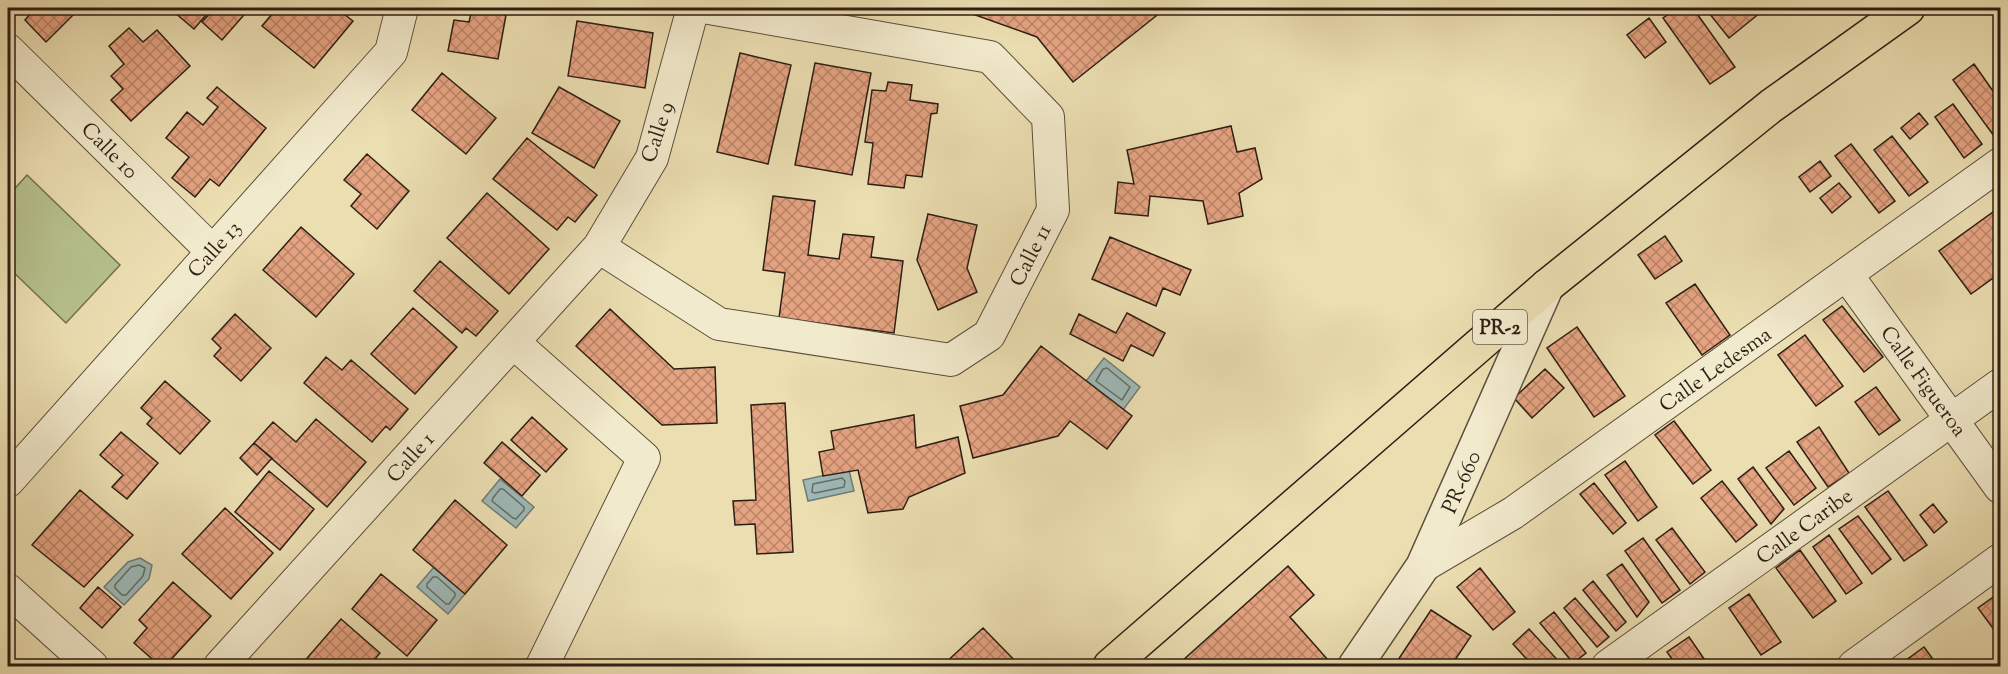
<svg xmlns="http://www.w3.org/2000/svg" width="2008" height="674" font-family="'Sorts Mill Goudy',serif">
<defs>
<pattern id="building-cross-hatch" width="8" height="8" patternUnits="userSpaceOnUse" patternTransform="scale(1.5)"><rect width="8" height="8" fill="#e5a381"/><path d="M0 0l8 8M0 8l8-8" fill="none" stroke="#ba8468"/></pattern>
</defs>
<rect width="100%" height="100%" fill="#ebdeb1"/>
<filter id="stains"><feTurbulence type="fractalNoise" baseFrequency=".00333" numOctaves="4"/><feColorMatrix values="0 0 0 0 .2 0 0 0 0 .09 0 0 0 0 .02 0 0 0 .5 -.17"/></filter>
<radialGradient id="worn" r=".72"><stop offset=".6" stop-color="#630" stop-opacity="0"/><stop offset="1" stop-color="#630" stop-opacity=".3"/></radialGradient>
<path fill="#b6c18d" stroke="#727051" stroke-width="1.5" d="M27,175L120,265L66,323L8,267V196Z"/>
<path fill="#9eb9b7" stroke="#717b76" stroke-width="1.5" d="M1104,358L1140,387L1123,410L1086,381Z
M849,470L854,491L808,501L803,480Z
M500,479L534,507L516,528L482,501Z
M140,558L152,565L149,579L124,605L104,587L128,562Z
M434,567L465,594L448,614L417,587Z"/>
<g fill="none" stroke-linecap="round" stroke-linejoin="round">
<path stroke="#666c66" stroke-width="1.5" d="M1107,368L1130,387L1122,400L1096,381L1103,369Z
M842,478L845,481L844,487L815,493L812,492L813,484Z
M500,489H503L524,507V510L516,519L513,518L492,501L493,498Z
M139,565L145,568L143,576L126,595H122L115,588V585L131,567Z
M433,577H437L455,593V596L449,604H446L427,587V584Z"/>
</g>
<path fill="url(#building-cross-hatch)" stroke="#2d1e15" stroke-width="1.5" d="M26,8H78L79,9L46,42L25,20L31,13Z
M175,8H212L194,29L173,11Z
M215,8H250L222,40L202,22Z
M277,8H309L314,11L319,8H336L353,21L314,68L262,26Z
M956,8H1166L1073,82L1037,37Z
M1678,8H1693L1735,67L1710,84L1663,18Z
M1705,8H1766L1729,38Z
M472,9L506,15L498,59L448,51L454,20L469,22Z
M1649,18L1666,42L1645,58L1627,35Z
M577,21L653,33L645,88L568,76Z
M129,28L143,42L157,30L190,66L131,121L111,100L123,89L111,76L124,64L109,46Z
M740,53L791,65L768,164L717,152Z
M815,63L871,73L852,175L795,165Z
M1974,64L2000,101V132L1994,136L1953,80Z
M442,73L496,118L466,154L412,110Z
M888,82L912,85L910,100L938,104L937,113L931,114L922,177L906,175L904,188L868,184L873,143L865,142L872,90L886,91Z
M217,87L266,128L219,186L210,179L195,197L172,178L189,157L166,138L187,112L203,125L218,107L207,98Z
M559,87L620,121L594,168L532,133Z
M1953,104L1982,144L1964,158L1935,117Z
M1919,113L1928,124L1910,139L1901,128Z
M1231,126L1237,152L1255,148L1262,179L1239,193L1243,216L1208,224L1203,201L1150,196L1148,216L1115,213L1118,182L1134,184L1127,150Z
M1892,136L1928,182L1909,196L1874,150Z
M527,138L597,195L575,222L568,217L557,230L493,179Z
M1851,144L1895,201L1879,213L1835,156Z
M367,154L409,191L377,229L351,206L361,194L344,180Z
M1820,161L1831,176L1810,192L1799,177Z
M1839,183L1851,197L1832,213L1820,198Z
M487,193L549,249L509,294L447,238Z
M773,196L815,201L808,255L839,259L843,234L874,237L871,257L903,261L894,333L779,318L785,273L763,270Z
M2000,207V273L1971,294L1939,251Z
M928,214L977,225L967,268L977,292L938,310L917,260Z
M301,227L354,274L316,317L263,270Z
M1665,236L1682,261L1655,279L1638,255Z
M1110,237L1191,270L1180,295L1163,288L1156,306L1092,279Z
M440,261L498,311L476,336L466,328L462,333L414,291Z
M1695,284L1730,335L1702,355L1666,303Z
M1842,306L1883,357L1864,372L1823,320Z
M413,308L457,347L415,394L371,354Z
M610,309L674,369L715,367L717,423L662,425L576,346Z
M1127,313L1165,333L1153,356L1131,345L1123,361L1070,334L1079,314L1116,333Z
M235,314L271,348L241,381L214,356L221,348L212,339Z
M1577,327L1625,396L1594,417L1547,348Z
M1805,335L1843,386L1816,406L1778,355Z
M1041,346L1132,416L1107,449L1070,421L1058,436L973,458L960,406L1003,395Z
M326,357L342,370L351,360L408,409L390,430L386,426L372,442L304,383Z
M1545,369L1564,388L1532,418L1514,398Z
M165,381L210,421L180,454L147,424L152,418L141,408Z
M1876,387L1900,420L1879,435L1855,402Z
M785,403L793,552L757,554L755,524L735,525L733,501L756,500L751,405Z
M914,415L916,448L958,437L965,473L909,497L903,509L868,513L858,470L823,476L819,452L834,449L831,431Z
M532,417L567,449L546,472L511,440Z
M316,419L366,462L327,507L254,443L273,422L296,442Z
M1674,421L1711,470L1693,484L1655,435Z
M1819,427L1849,473L1828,487L1797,442Z
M121,432L158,463L127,499L112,487L123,475L100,455Z
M502,442L540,475L522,496L484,463Z
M254,443L272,458L257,475L240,458Z
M1789,451L1816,488L1794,505L1766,468Z
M1625,461L1657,507L1638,521L1605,475Z
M1753,467L1784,509L1771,524L1738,479Z
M269,471L314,509L280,550L235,512Z
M1722,481L1757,525L1736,542L1701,498Z
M1594,483L1626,523L1613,534L1580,494Z
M80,490L133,535L84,587L32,545Z
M1888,491L1927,545L1904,561L1865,507Z
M455,500L507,545L465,594L413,550Z
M1933,504L1947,522L1934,533L1920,515Z
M225,508L273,553L231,599L182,554Z
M1858,516L1891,559L1872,574L1839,529Z
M1672,528L1705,572L1690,584L1656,540Z
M1829,535L1862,583L1846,594L1813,547Z
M1643,538L1680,590L1662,603L1625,551Z
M1800,550L1836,601L1813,618L1776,568Z
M1622,564L1649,602L1637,617L1607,575Z
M1288,566L1314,595L1290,617L1328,660L1323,666H1187L1181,662Z
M1480,568L1515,612L1493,630L1457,587Z
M381,574L437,620L407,656L352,609Z
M1593,581L1626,622L1616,631L1583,590Z
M173,582L211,616L165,666H160L134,643L147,628L139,620Z
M98,587L121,607L102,628L80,608Z
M1999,593L2000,594V638L1978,608Z
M1749,594L1781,642L1761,655L1729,608Z
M1575,598L1609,637L1597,647L1564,608Z
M1431,610L1471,636L1451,666H1394Z
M1554,612L1586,653L1573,663L1540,623Z
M341,619L380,653L369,666H306L302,664Z
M983,628L1020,666H942Z
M1529,629L1563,666H1533L1513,644Z
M1689,637L1709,666H1677L1667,652Z
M1924,647L1938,666H1909L1905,661Z"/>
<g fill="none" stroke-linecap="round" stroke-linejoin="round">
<g stroke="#5c4e3c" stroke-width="34">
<path id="minor" d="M8,50L212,251
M599,247L719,324L951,360L989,335L1053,210L1048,117L990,57L709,8
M1847,275L2000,487
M513,342L644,458L542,666
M8,481L391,52L402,8
M1423,566L1513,513L2000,164
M8,590L92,666
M220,666L599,247L652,158L693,8
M1608,666L2000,385
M1854,666L2000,560"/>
</g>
<g stroke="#5c4e3c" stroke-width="36">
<path id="tertiary" d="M1355,666L1423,566L1547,286"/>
</g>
<g stroke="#2d1e15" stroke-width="36">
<path id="primary" d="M1110,666L1547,286L1771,106L1908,8"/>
</g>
<use href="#minor" stroke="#f2eacc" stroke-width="32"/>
<use href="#tertiary" stroke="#f2eacc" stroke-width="33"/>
<use href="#primary" stroke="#ebdeb1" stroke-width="33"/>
</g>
<g text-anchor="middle" stroke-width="5" stroke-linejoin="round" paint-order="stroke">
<rect fill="#f2eacc" stroke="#685b4c" stroke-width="1.5" x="1473" y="310" width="54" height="34" rx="4.5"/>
<g font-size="20" font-weight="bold" fill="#2d1e15">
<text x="1500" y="334">PR-2</text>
</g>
<g font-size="21" fill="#2d1e15" stroke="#f2eacc">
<text transform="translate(657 132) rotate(-72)" y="7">Calle 9</text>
<text transform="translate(110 150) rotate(45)" y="7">Calle 10</text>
<text transform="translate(214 249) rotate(-48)" y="7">Calle 13</text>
<text transform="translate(1030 255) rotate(-63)" y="7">Calle 11</text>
<text transform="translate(1715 369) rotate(-35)" y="7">Calle Ledesma</text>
<text transform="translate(1924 381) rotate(54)" y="7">Calle Figueroa</text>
<text transform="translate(410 457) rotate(-48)" y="7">Calle 1</text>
<text transform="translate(1461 482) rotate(-66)" y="7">PR-660</text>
<text transform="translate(1804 526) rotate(-36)" y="7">Calle Caribe</text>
</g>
</g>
<rect width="2008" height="674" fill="none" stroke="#ebdeb1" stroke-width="30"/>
<rect x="9" y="9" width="1990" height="656" fill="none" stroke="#2d1e15" stroke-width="3"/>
<rect x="15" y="15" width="1978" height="644" fill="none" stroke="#2d1e15" stroke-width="1.5"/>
<rect width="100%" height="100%" filter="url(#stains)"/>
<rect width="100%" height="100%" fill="url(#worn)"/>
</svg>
